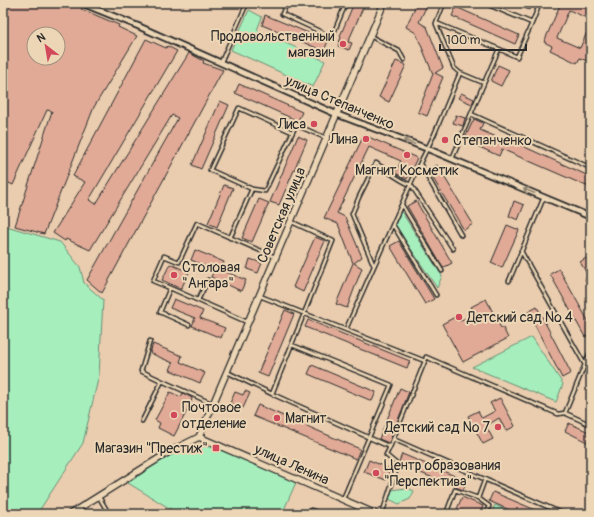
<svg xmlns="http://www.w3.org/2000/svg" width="594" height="517" font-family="Pangolin,sans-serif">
<rect width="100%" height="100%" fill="#eacdaf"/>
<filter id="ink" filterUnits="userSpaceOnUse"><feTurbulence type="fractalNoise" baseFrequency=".025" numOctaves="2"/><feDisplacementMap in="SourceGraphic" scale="8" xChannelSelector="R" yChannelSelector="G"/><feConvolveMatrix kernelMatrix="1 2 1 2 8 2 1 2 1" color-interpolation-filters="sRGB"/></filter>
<g filter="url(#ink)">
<path fill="#a6efbd" stroke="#688d74" d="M249,10L262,17L257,30L325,61L313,87L231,50Z
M401,211L442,276L437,288L395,225Z
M3,225L60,242L80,267L84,283L103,300L99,375L83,443L37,514H3Z
M532,337L563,384L556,402L472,367Z
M198,445C232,449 265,467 297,480L282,514H179L128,483C149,469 172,450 198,445Z
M407,488L414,491L410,499L399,504L387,498L391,490Z
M495,505L515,514H491Z"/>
<path fill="#e1aa97" stroke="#2b2b2b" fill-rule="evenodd" d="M3,3H76L82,8L81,9L119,25L118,27L137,36L94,107L44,234L15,226L52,111L47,110L13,185L3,180V44L6,34H3ZM34,34H58V58H34Z
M354,3H365L348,42L352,43L349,50L338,46L341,37L340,36Z
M417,3H428L419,22L427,27L443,68L435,73L443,77L427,116L418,112L433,74L416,33L406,27Z
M513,3H533L529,10Z
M561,3H591V20L569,10L557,38L580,48L591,23V50L587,61L580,58L577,63L550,50L552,46L544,42Z
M456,7L519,35L515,44L452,16Z
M265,15L328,41L324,51L262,25Z
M146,39L166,48L167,46L177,51L89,200L96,204L189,53L204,61L203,63L223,70L102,293L87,280L178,118L172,115L90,250L66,239L65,241L53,233L85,182L73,176Z
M396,61L406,65L389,102L379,97Z
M498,65L509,70L501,86L491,81Z
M239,84L302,112L298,121L235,93Z
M461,93L474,99L472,104L458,98Z
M220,101L229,105L201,169L192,165Z
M456,115L465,118L463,126L453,123Z
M474,119L483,123L480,130L506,141L507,139L591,177V188L506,151L502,149L499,156L464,140Z
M364,135L417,158L407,179L395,173L401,161L369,147L337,213L345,217L362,257L354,263L362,268L347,308L336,304L353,263L338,224L324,218Z
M298,136L307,140L279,205L270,202Z
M437,165L473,224L464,230L428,170Z
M224,185L233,188L217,227L208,223Z
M259,199L269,203L252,242L242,238Z
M416,201L452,263L443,268L407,206Z
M514,201L524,205L518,220L509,216Z
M507,225L519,230L502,268L491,263Z
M315,237L325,241L303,292L293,287Z
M399,241L434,299L425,304L390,246Z
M195,250L224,262L221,270L246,280L241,291L211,277L214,270L191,260Z
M586,258L589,263L591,261V289L585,279L589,277L580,262Z
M250,259L262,263L258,273L247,269Z
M170,264L189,272L181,289L162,280Z
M559,269L591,326V334L585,337L550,274Z
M174,299L203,311L200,318L225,328L221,338L192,326L195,318L170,308Z
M486,299L501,328H503L508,338L463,362L442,324L457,316L460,321L475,313L471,307Z
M537,307L571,373L562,378L528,312Z
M285,310L294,314L268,377L258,373Z
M308,320L410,361L407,368L305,327Z
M153,344L182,356L180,362L205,373L200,383L170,370L173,363L150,353Z
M312,365L376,392L372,401L308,374Z
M400,388L409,392L389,443L379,439Z
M245,391L250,393L243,408L230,403L235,392L243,395Z
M170,392L181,397L183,393L192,398L191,403L174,436L158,428L160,423L155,420Z
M500,398L515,426L506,431L499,418L486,426L493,439L483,444L468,416L478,411L482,418L495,411L490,403Z
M258,405L360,449L356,459L253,416Z
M569,423L591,433V444L565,431Z
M402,454L467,481L463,490L401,465L399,462Z
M369,460L390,469L386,480L364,472Z
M493,492L545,514H519L489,501Z
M462,497L483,506L480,514H470L457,509Z"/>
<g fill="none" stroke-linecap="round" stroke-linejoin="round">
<g stroke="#2b2b2b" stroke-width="5.5">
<path id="service" d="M287,3L282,14L332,37L346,3
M484,3L532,23L540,3
M436,24L454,68L460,73
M370,36L399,51L404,60
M499,49L517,57L532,23
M221,62L247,3
M471,114L591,168
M452,159L484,83
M420,164L461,235
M252,189L210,170L239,108L292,132
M402,205L442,271
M393,225L436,295
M230,238L252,189L265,191L296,125L326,138
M521,251L585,365
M374,266L352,214L359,197L376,163C388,171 398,180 411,185L453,249
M509,281L544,197
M170,288L153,281L164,256L179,262L197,223L275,257
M260,296L425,361L426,357L558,414L565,413L591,425
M198,300L208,280
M189,325L160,312L170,288L247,322
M346,329L420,163L434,135L460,73L484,83L499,49L436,23L444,3
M150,341L141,371L162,381
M292,345L391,385L343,499
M227,372L272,394L333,241L292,222
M272,394L390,447L386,455L398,465L382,514
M565,413L591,350
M142,421L162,381L213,404
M393,439L564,514
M390,447L425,361
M99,497L109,514
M478,498L485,479
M309,514L311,510L322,514
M446,514L455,490L478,498L489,506L486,514"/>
</g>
<g stroke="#2b2b2b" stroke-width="8">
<path id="minor" d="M81,3L138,26L336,114L428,149L591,217"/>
</g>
<g stroke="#2b2b2b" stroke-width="8">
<path id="tertiary" d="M199,437L384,3
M199,437L376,514
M70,514L169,452L199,437"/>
</g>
<use href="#service" stroke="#ecd6b5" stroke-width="2.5"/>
<use href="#minor" stroke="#ecd6b5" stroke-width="4.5"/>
<use href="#tertiary" stroke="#ecd6b5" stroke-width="5.5"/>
</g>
<defs><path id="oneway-shaft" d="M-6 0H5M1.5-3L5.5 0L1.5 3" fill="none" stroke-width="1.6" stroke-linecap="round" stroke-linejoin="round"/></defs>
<g stroke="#8c8070">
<use href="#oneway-shaft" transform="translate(409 142) rotate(-159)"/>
<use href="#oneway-shaft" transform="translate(529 191) rotate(-158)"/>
</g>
</g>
<g fill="#d1495b" stroke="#ecd6b5" stroke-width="1.5">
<circle cx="343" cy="44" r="4"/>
<circle cx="314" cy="124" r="4"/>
<circle cx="366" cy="139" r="4"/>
<circle cx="445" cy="140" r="4"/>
<circle cx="407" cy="155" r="4"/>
<circle cx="174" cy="275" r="4"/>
<circle cx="459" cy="317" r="4"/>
<circle cx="174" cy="415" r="4"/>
<circle cx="277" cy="418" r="4"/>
<circle cx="498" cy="427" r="4"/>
<rect x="212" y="444" width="8" height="8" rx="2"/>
<circle cx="376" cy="473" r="4"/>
</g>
<g text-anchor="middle" stroke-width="4" stroke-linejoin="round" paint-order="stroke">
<g font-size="14" fill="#2b2b2b" stroke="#ecd6b5" text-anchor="start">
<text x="335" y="41" text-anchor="end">Продовольственный<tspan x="335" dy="16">магазин</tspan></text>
<text x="306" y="129" text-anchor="end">Лиса</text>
<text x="358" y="144" text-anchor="end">Лина</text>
<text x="453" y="145">Степанченко</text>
<text x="407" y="175" text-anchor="middle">Магнит Косметик</text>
<text x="182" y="272">Столовая<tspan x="182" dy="16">"Ангара"</tspan></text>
<text x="467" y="322">Детский сад № 4</text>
<text x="182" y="412">Почтовое<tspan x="182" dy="16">отделение</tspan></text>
<text x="285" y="423">Магнит</text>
<text x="490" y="432" text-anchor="end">Детский сад № 7</text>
<text x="208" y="453" text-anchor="end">Магазин "Престиж"</text>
<text x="384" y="470">Центр образования<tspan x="384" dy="16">"Перспектива"</tspan></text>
</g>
<g font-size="14" fill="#2b2b2b" stroke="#ecd6b5">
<text transform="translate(340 102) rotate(23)" y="5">улица Степанченко</text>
<text transform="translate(281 215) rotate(-67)" y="5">Советская улица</text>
<text transform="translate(292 464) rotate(24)" y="5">улица Ленина</text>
</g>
</g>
<rect width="594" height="517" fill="none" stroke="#ecd6b5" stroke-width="16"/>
<rect x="8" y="8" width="578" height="501" fill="none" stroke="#2b2b2b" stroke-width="1.5" filter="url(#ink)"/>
<g transform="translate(46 46) rotate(329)"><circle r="19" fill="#ecd6b5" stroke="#9f927e"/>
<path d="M0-3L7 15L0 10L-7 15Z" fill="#d1495b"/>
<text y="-6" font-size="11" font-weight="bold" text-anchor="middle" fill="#2b2b2b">N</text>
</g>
<path d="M440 44v6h86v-6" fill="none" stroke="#2b2b2b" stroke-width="2"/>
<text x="446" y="44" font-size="12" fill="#2b2b2b" stroke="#ecd6b5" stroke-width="3" paint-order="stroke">100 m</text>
</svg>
